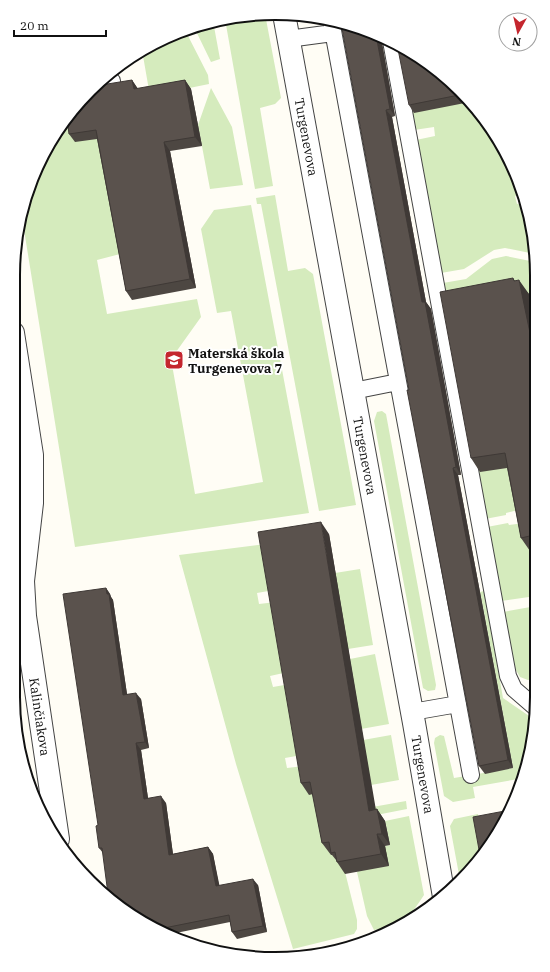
<svg xmlns="http://www.w3.org/2000/svg" width="550" height="972" font-family="'IBM Plex Serif',serif">
<rect width="100%" height="100%" fill="#fffdf5"/>
<path fill="#d5ebbd" d="M258,14H265L281,98L275,104L260,108L273,186L255,189L225,19Z
M213,21L220,59L211,62L194,27Z
M185,30L208,75L209,84L150,96L142,50L159,40Z
M407,85L470,102L493,130L523,190L524,194L515,196L517,204L525,203L535,250L530,253L505,248L494,250L464,269L441,273L416,140L435,136L434,127L414,130Z
M211,88L232,127L243,185L210,189L198,125Z
M71,112L102,139L124,253L97,260L107,314L197,299L201,317L171,359L195,494L263,482L231,311L217,313L201,229L214,210L251,205L309,513L75,547L21,211L48,144Z
M275,195L288,271L305,268L313,274L356,505L319,511L261,204H257L256,198Z
M506,256L535,262V320L529,294L460,351L443,283L466,279L492,259Z
M382,411L386,414L436,685L435,690L428,691L423,688L374,421L377,412Z
M13,421L24,491L13,526Z
M472,446L514,467L522,509L506,513V515L485,519Z
M508,523L509,525L524,523L530,551L536,550V596L501,601L487,527Z
M266,544L274,590L257,593L259,604L276,602L288,672L270,676L273,687L290,684L302,755L285,758L287,768L304,766L345,789L350,811L406,801L407,809L325,825L331,855L337,854L343,864L357,920V929L354,934L293,949L236,764L179,555Z
M360,569L373,645L348,649L335,573Z
M484,591L503,698L535,720L524,778L473,787L475,798L453,802L444,796L434,743L435,738L440,735L444,736L454,778L513,768L480,592Z
M536,606V679L528,680L520,677L513,665L503,612Z
M375,654L389,724L361,729L350,659Z
M391,735L399,780L371,785L363,740Z
M478,814L484,849L460,880L450,826L454,819Z
M409,816L424,895C405,923 407,923 374,930L367,916L357,872L385,846L390,845L385,821Z"/>
<g fill="none" stroke-linecap="round" stroke-linejoin="round">
<g stroke="#444" stroke-width="18">
<path id="lane" d="M331,20L471,775
M288,39L333,33
M391,41L508,676L514,689L536,708
M106,76L112,81
M353,391L398,382
M412,712L458,704"/>
</g>
<g stroke="#444" stroke-width="24">
<g id="street">
<path id="s1" d="M284,14L414,723L444,897"/>
<path id="s2" d="M13,333L32,455V503L23,581L25,616L58,839"/>
</g>
</g>
<use href="#lane" stroke="#fff" stroke-width="16"/>
<use href="#street" stroke="#fff" stroke-width="22"/>
</g>
<path fill="#4d4742" d="M359,27L382,37V43L395,116L392,117L426,302L431,309L461,475H458L513,768L485,774L479,766L409,390Z
M132,80L138,89L185,80L191,89L202,146L170,151L196,288L132,300L126,291L97,139L75,142L69,134Z
M460,90L470,102L414,113L409,105Z
M515,281L529,294L535,324L536,550L530,551L521,538L507,468L480,472L471,458Z
M329,534L375,809H377L385,821L390,845L385,846L389,866L345,874L337,862L336,860L332,855H331L322,843L313,794L309,795L301,783Z
M106,588L110,594L111,597L113,600L127,694L141,699L149,748L141,750L148,798L166,803L173,854L208,847L213,854L219,886L258,885L267,932L237,939L232,932L230,922L171,934L129,915L103,853L99,848L98,825Z"/>
<path fill="#3f3936" d="M376,35L382,37V43L395,116L390,109Z
M132,80L138,89H134Z
M185,80L191,89L202,146L195,137Z
M386,110L392,117L426,302L431,309L461,475L456,467L422,302Z
M164,142L170,151L196,288L190,279Z
M513,278L521,290L519,280L529,294L535,324V357Z
M453,468L458,475L513,768L508,760Z
M321,522L329,534L378,822L369,811Z
M106,588L110,594L111,597L113,600L128,701L123,695Z
M136,693L141,699L149,748L145,742Z
M136,743L141,750L149,805L144,799Z
M161,796L166,803L174,862L169,855Z
M377,809L385,821L390,845L382,834Z
M377,834L385,846L389,866L381,854Z
M208,847L213,854L221,893L216,886Z
M253,879L258,885L267,932L263,926Z"/>
<path fill="#5a524d" stroke="#3f3936" d="M341,23L359,27L376,35L390,109L386,110L422,302H425L456,467L453,468L508,760L479,766L407,390H409Z
M397,44L406,48L460,90L464,94L409,105Z
M132,80L134,89L185,80L195,137L164,142L190,279L126,291L96,130L69,134L67,118L78,102L95,86Z
M513,278L514,281L519,280L535,357L536,543L534,535L521,538L505,453L471,458L440,292Z
M321,522L369,811L377,809L382,834H377L381,854L337,862L335,852L331,853L329,842L322,843L310,782L301,783L258,532Z
M106,588L107,594H109L123,695L136,693L145,742L136,743L144,799L161,796L169,855L208,847L216,886L253,879L263,926L232,932L229,915L164,928L165,931L129,915L108,894L102,848H99L96,826L98,825L63,594Z
M510,810L502,828L480,855L473,817Z"/>
<defs>
<g id="school-square" transform="scale(1)"><rect x="-9" y="-9" width="18" height="18" rx="4" fill="#c4262e" stroke="#fff"/><path d="M0-5L7-2L0 1L-7-2ZM-4 1L0 2.5L4 1V4Q0 6-4 4Z" fill="#fff"/></g>
</defs>
<g fill-rule="evenodd">
<use href="#school-square" x="174" y="360"/>
</g>
<g text-anchor="middle" stroke-width="4" stroke-linejoin="round" paint-order="stroke">
<g font-size="13" fill="#111" stroke="#fff">
<text dy="5" stroke="none"><textPath href="#s1" startOffset="125">Turgenevova</textPath></text>
<text dy="5" stroke="none"><textPath href="#s1" startOffset="449">Turgenevova</textPath></text>
<text dy="5" stroke="none"><textPath href="#s2" startOffset="387">Kalinčiakova</textPath></text>
<text dy="5" stroke="none"><textPath href="#s1" startOffset="773">Turgenevova</textPath></text>
</g>
<g font-size="13" font-weight="bold" fill="#111" stroke="#fff" text-anchor="start">
<text x="188" y="358">Materská škola<tspan x="188" dy="15">Turgenevova 7</tspan></text>
</g>
</g>
<path d="M0 0H550V972H0ZM275 20H275A255 255 0 0 1 530 275V697A255 255 0 0 1 275 952H275A255 255 0 0 1 20 697V275A255 255 0 0 1 275 20Z" fill="#fff" fill-rule="evenodd"/>
<path fill="none" stroke="#111" stroke-width="2" d="M275 20H275A255 255 0 0 1 530 275V697A255 255 0 0 1 275 952H275A255 255 0 0 1 20 697V275A255 255 0 0 1 275 20Z"/>
<g transform="translate(518 32) rotate(188)"><circle r="19" fill="#ffffff" stroke="#a0a0a0"/>
<path d="M0-3L7 15L0 10L-7 15Z" fill="#c4262e"/>
<text y="-6" font-size="11" font-weight="bold" text-anchor="middle" fill="#111111">N</text>
</g>
<path d="M14 30v6h92v-6" fill="none" stroke="#111111" stroke-width="2"/>
<text x="20" y="30" font-size="12" fill="#111111" stroke="#ffffff" stroke-width="3" paint-order="stroke">20 m</text>
</svg>
